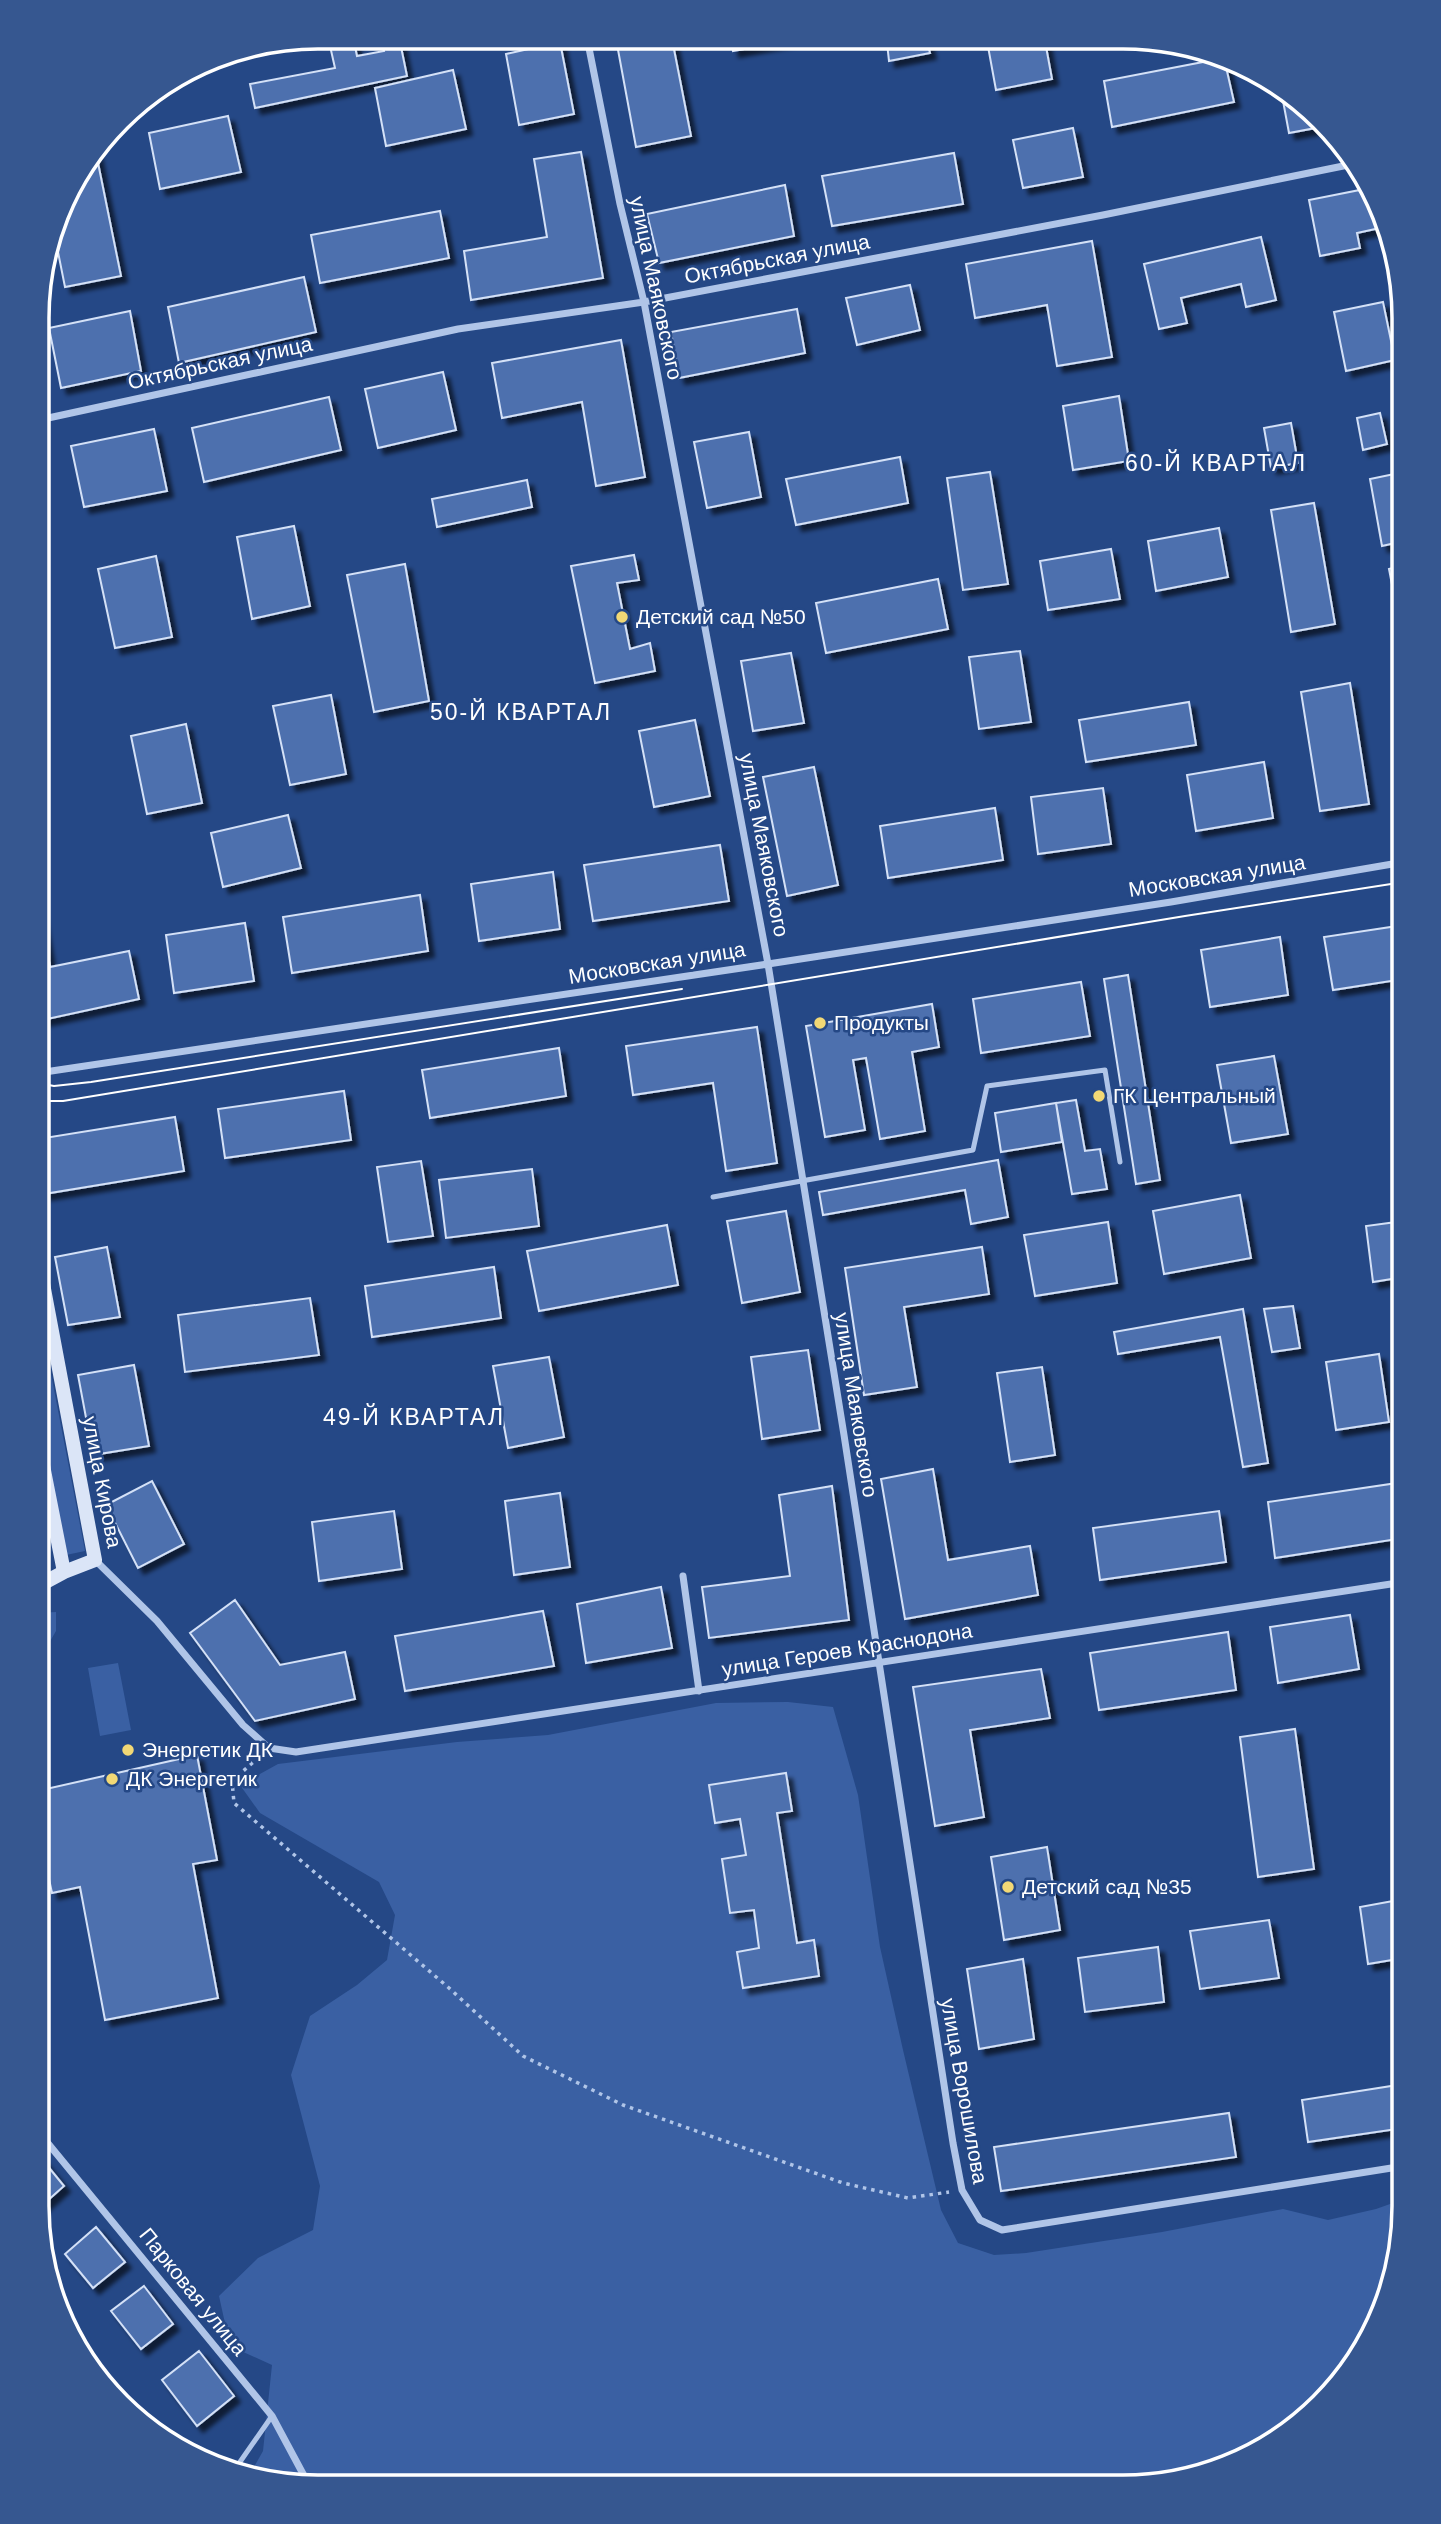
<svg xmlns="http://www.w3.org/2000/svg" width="1441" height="2524" font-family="Arial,sans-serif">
<defs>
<filter id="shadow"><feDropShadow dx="6" dy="6" stdDeviation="2" flood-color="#0009"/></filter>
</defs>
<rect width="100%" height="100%" fill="#254886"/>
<path fill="#3a60a3" d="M38,1306L85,1551L66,1555L38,1408Z
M56,1612V1631L37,1664V1613Z
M118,1663L131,1730L100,1736L88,1668Z
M788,1702L833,1707L858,1795L880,1947L903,2050L941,2210L958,2243L994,2255L1026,2253L1162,2232L1283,2209L1328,2220L1376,2209L1404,2199V2225L1383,2314L1363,2348L1350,2364L1346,2378L1280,2440L1214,2472L1123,2487L281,2485L249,2476L263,2451L272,2365L230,2346L219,2296L258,2258L313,2230L320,2186L291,2075L310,2016L357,1985L387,1960L395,1915L379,1882L260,1813L240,1785L278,1764L457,1742L548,1735L716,1703Z"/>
<path fill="#4e70ae" stroke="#d4e1f7" stroke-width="2" filter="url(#shadow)" d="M328,37H353L357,56L384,51L381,37H399L407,76L255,108L250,84L335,68Z
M616,39H672L691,136L636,147Z
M731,39L792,40L733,51Z
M897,41H927L930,53L889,61L887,43Z
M987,41H1045L1052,79L996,90Z
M560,42L574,114L519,125L506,54Z
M1224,58L1234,102L1112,127L1104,81Z
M453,70L466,129L386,146L375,88Z
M1283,89L1308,106L1326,126L1289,133L1281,90Z
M228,116L241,172L160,189L149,133Z
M1073,128L1083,177L1023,188L1013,140Z
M581,152L603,278L471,300L464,251L547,237L534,159Z
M96,153L121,276L65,287L54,232L66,193Z
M954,153L963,204L832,226L822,176Z
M785,185L794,236L659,263L647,214Z
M1370,188L1389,226L1357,233L1360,248L1320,256L1309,200Z
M440,211L449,258L320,283L311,235Z
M1261,237L1276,300L1246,307L1241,284L1181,298L1187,323L1159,329L1144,264Z
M1092,241L1112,357L1057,366L1047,305L975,318L966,264Z
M304,277L316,332L179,363L168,307Z
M910,285L920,330L857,345L846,298Z
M1383,302L1395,360L1346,371L1334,312Z
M797,309L805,353L679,378L671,332Z
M130,311L141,371L61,388L49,328Z
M621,340L645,477L596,486L582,402L502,418L492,363Z
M443,372L456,430L378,448L365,389Z
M1119,396L1129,461L1073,470L1063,406Z
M329,397L341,450L204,482L192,428Z
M1380,413L1387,444L1363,450L1357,418Z
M1291,423L1298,463L1271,468L1264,428Z
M154,429L167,491L84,507L71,446Z
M749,432L761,497L707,508L694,442Z
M900,457L908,503L796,525L786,479Z
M990,472L1008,584L963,590L947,478Z
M1404,472V541L1382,546L1370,479Z
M527,480L532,507L437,527L432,499Z
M1314,503L1335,624L1291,632L1271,510Z
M294,526L310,606L252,619L237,537Z
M1219,528L1228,577L1156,591L1148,541Z
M1111,549L1120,599L1048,610L1040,561Z
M634,555L639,580L617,583L630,649L650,643L655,671L595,683L571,566Z
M156,556L172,637L115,648L98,569Z
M405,564L429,701L374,712L347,575Z
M1404,565V609L1397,611L1389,569Z
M938,579L948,629L826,653L816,603Z
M1404,609V630H1402L1397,611Z
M1020,651L1031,722L979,729L969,657Z
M791,653L804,723L753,731L741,661Z
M1350,683L1369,804L1320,811L1301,692Z
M331,695L346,774L290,785L273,706Z
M1189,702L1196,745L1086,762L1079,720Z
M695,720L710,796L654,807L639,731Z
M186,724L202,803L147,814L131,736Z
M1264,762L1273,818L1196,831L1187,775Z
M814,767L838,885L787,896L763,777Z
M1103,788L1111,844L1038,854L1031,797Z
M995,808L1003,860L888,878L880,826Z
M288,815L301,868L223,887L211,833Z
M720,845L729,901L593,921L584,865Z
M553,872L560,929L479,941L471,884Z
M420,895L428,951L292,973L283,917Z
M38,901L50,967L129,951L139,999L38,1021Z
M245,923L254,981L174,993L166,935Z
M1404,925V979L1333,990L1324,937Z
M1280,937L1288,995L1210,1007L1201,950Z
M1128,975L1160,1180L1136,1184L1104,979Z
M1081,982L1090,1036L981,1053L973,999Z
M932,1004L939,1047L912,1052L925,1131L880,1139L866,1058L853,1060L865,1130L825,1137L806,1026Z
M757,1027L777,1163L726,1171L713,1083L633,1095L626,1046Z
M559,1048L566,1096L430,1118L422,1070Z
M1274,1056L1288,1134L1231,1143L1217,1065Z
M344,1091L351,1140L225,1158L218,1109Z
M1076,1100L1085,1151L1100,1149L1107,1189L1072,1194L1056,1103Z
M1056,1103L1062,1142L1001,1152L995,1113Z
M175,1117L184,1171L44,1194L38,1156V1139Z
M998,1160L1008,1217L971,1224L965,1190L823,1215L819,1192Z
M421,1161L433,1236L388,1242L377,1167Z
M532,1169L539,1226L446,1238L439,1180Z
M1240,1195L1251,1258L1164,1274L1153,1211Z
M786,1211L800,1292L742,1303L727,1221Z
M1404,1221V1277L1373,1282L1366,1226Z
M1108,1222L1117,1283L1035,1296L1024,1235Z
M667,1225L678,1285L539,1311L527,1251Z
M107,1247L120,1317L68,1325L55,1257Z
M982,1247L989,1294L904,1307L917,1387L864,1395L845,1268Z
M494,1267L501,1318L372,1337L365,1286Z
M310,1298L319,1355L185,1372L178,1315Z
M1293,1306L1300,1348L1272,1352L1264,1309Z
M1243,1309L1268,1463L1243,1467L1220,1337L1118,1354L1114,1332Z
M808,1350L820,1430L762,1439L751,1357Z
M1379,1354L1389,1422L1336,1430L1326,1362Z
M549,1357L564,1437L508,1448L493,1366Z
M134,1365L149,1446L93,1455L78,1375Z
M1042,1367L1055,1455L1010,1462L997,1373Z
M933,1469L948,1560L1030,1546L1038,1595L905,1619L881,1479Z
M152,1481L184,1544L138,1568L106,1505Z
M1404,1482V1538L1275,1558L1268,1502Z
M832,1486L849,1620L709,1638L702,1587L790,1576L779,1495Z
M560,1493L570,1567L514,1575L505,1501Z
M394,1511L402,1569L319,1581L312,1522Z
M1219,1511L1226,1562L1100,1580L1093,1528Z
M661,1587L672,1648L586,1663L577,1604Z
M235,1600L280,1665L345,1652L355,1699L255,1721L190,1633Z
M1398,1604H1404V1639Z
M543,1611L554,1666L405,1691L395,1636Z
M1350,1615L1359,1669L1278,1683L1270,1627Z
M1228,1632L1236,1690L1099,1710L1090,1653Z
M1041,1669L1050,1718L970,1730L984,1817L935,1826L913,1687Z
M1295,1729L1314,1869L1258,1877L1240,1737Z
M197,1755L217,1860L193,1864L218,1998L105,2020L80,1887L52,1893L37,1824V1791Z
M786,1773L792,1811L777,1813L797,1943L814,1940L819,1976L743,1988L737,1952L759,1948L754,1910L730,1913L722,1859L746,1855L740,1819L715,1823L709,1785Z
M1047,1847L1060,1930L1004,1940L991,1857Z
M1404,1899V1958L1368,1964L1360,1907Z
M1269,1920L1279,1978L1200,1989L1190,1931Z
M1158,1947L1164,2002L1085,2012L1078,1958Z
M1023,1959L1034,2039L979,2049L967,1969Z
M1404,2084V2128L1308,2142L1302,2100Z
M1229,2113L1236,2157L1001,2191L994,2147Z
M37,2153L64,2186L37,2210Z
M96,2227L125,2262L93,2288L65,2254Z
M144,2286L173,2324L141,2349L111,2311Z
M199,2351L234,2396L197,2426L162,2380Z"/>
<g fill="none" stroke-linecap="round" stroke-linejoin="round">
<path stroke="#b0c5e8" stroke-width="3.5" stroke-dasharray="3.5 5" stroke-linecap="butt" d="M259,1757L232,1781L234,1803L449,1988L523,2056L623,2105L843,2183L908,2198L949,2192"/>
<path stroke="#b0c5e8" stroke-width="5" d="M713,1197L973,1150L987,1086L1105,1070L1120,1162
M233,2472L272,2416"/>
<path stroke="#b0c5e8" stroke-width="7" d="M587,38L620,204L644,302L768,964L844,1435L953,2143L962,2190L980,2220L1002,2230L1404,2166
M39,420L458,329L644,302L1103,215L1358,163
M38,1073L768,964L1171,902L1404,862
M95,1560L157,1621L243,1725L269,1748L296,1752L1404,1582
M683,1576L699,1691
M37,2130L272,2416L309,2485"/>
<path stroke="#dbe5f7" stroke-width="14" d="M38,1440L64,1572
M38,1586L64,1572L95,1560L38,1257"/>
<path stroke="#fff" stroke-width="2" d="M38,1083L54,1086L91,1082L682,989
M38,1101H63L1185,916L1404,882"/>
</g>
<g fill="#f2d875" stroke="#254886" stroke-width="2.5">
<circle cx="622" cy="617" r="7"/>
<circle cx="820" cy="1023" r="7"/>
<circle cx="1099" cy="1096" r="7"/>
<circle cx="128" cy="1750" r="7"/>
<circle cx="112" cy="1779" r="7"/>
<circle cx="1008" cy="1887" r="7"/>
</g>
<g text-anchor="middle" stroke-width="5" stroke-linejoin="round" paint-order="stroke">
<g font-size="21" fill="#fff" stroke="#254886">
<text transform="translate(777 259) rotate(-11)" y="7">Октябрьская улица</text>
<text transform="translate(656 288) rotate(78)" y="7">улица Маяковского</text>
<text transform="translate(220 363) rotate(-12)" y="7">Октябрьская улица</text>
<text transform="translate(764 845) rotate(79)" y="7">улица Маяковского</text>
<text transform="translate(1217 876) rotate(-9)" y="7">Московская улица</text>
<text transform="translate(657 963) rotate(-9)" y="7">Московская улица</text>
<text transform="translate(856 1405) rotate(81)" y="7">улица Маяковского</text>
<text transform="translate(102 1482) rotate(79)" y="7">улица Кирова</text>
<text transform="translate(847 1650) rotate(-9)" y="7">улица Героев Краснодона</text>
<text transform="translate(964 2091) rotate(80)" y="7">улица Ворошилова</text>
<text transform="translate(193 2292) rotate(51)" y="7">Парковая улица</text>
</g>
<g font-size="21" fill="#fff" stroke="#254886" text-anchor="start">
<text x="636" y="624">Детский сад №50</text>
<text x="834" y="1030">Продукты</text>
<text x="1113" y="1103">ГК Центральный</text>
<text x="142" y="1757">Энергетик ДК</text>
<text x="126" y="1786">ДК Энергетик</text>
<text x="1022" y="1894">Детский сад №35</text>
</g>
<g font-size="23" letter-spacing="2" fill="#fff" stroke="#254886">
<text x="1216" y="471">60-Й КВАРТАЛ</text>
<text x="521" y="720">50-Й КВАРТАЛ</text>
<text x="414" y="1425">49-Й КВАРТАЛ</text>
</g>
</g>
<path d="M0 0H1441V2524H0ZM318 49H1123A269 269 0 0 1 1392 318V2206A269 269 0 0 1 1123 2475H318A269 269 0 0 1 49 2206V318A269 269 0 0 1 318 49Z" fill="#365790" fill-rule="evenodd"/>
<path fill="none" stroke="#fff" stroke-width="3.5" d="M318 49H1123A269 269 0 0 1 1392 318V2206A269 269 0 0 1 1123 2475H318A269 269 0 0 1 49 2206V318A269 269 0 0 1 318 49Z"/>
</svg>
